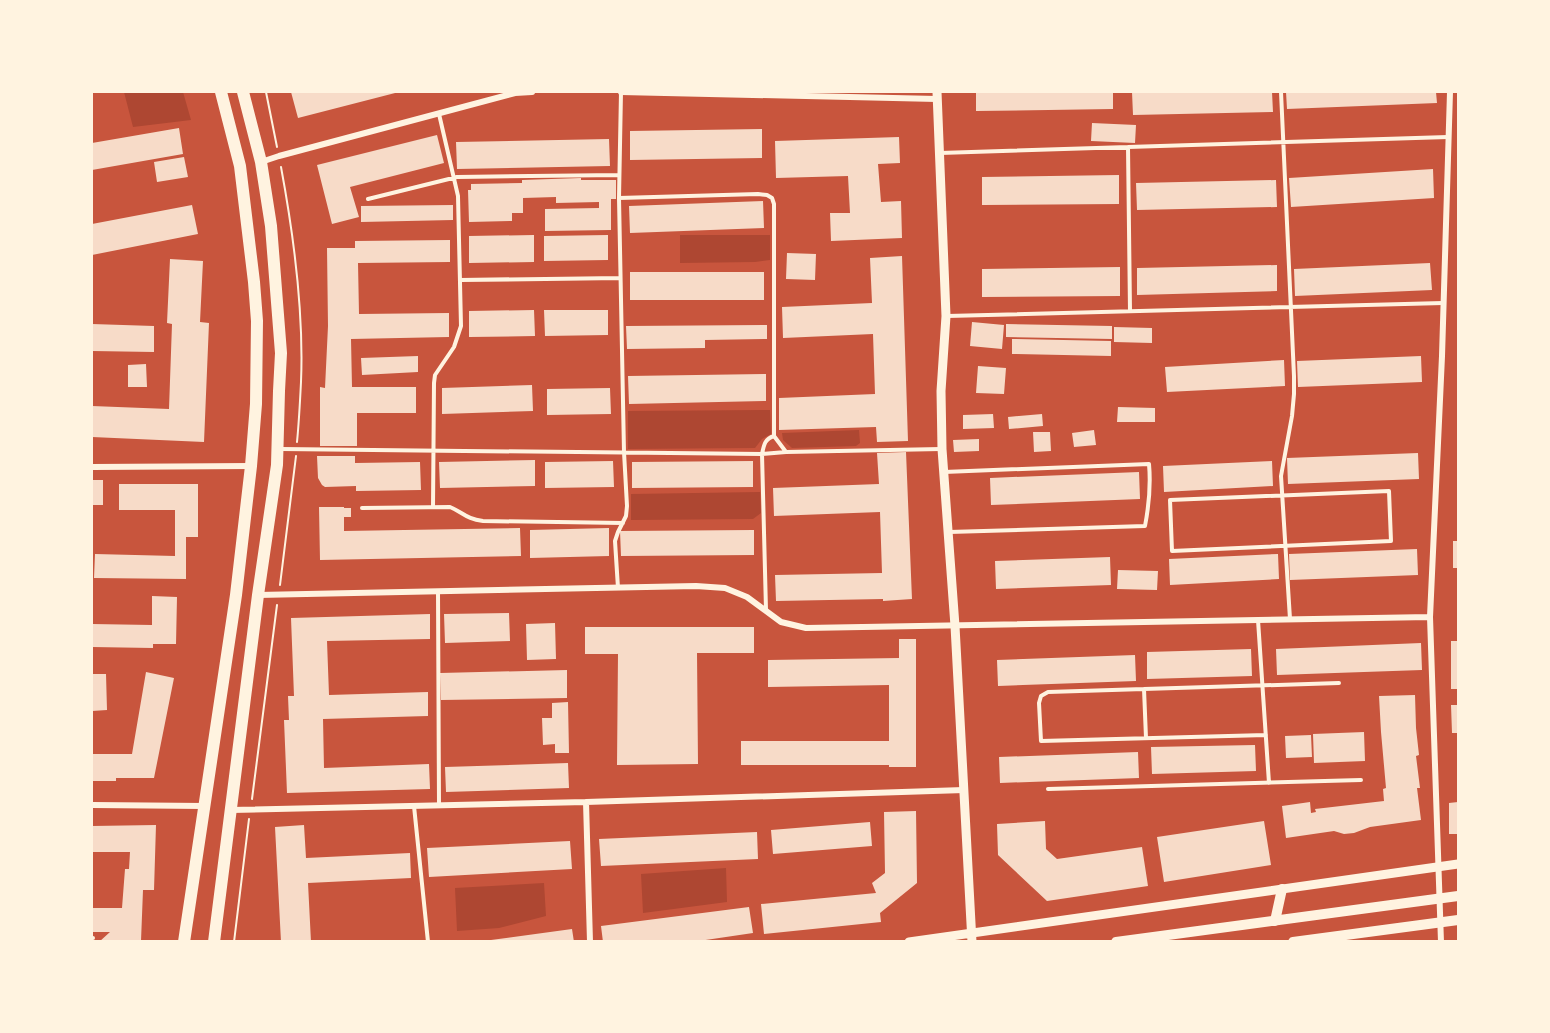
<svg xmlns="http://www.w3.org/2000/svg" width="1550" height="1033" font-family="Lora,serif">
<rect width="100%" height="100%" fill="#c8553d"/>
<path fill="#ae4732" d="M124,92H183L191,120L133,127Z
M680,235H770V260L755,262L680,263Z
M770,410L771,434L762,439L755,448L628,449V411Z
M859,430L860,443L856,446L792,448L783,440L782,433Z
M760,492L761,513L753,519L631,520V494Z
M726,868L727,902L643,913L641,874Z
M544,883L546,916L499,928L457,931L455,888Z"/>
<path fill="#f7dbc8" d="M291,92H399L298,118Z
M976,92H1113V109L976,111Z
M1132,92H1272L1273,112L1133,115Z
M1286,92H1436L1437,103L1287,109Z
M1092,123L1136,125L1135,143L1091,141Z
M179,128L183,154L92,170V143Z
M762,129V158L630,160V131Z
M437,135L444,163L350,187L359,217L332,224L317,165Z
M899,137L900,163L878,164L881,202L901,201L902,238L831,241L830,213H850L848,176L776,178L775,141Z
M609,139L610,166L457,169L456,142Z
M184,157L188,177L157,182L154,162Z
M1433,169L1434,198L1291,207L1289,178Z
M1119,175V204L982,205V177Z
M581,178V180H616V199H611V230L545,231V209L599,208V202L556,203V197L523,198V213H512V221L469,222L468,190H471V184L522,183V180Z
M1276,180L1277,207L1137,210L1136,183Z
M763,201L764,228L630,233L629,206Z
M192,205L198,234L92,255V224Z
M453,205V220L361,222V206Z
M534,235V262L469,263V236Z
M608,235V260L544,261V236Z
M450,240V262L358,263L359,314L449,313V337L351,339L352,387H416V413H357V446H320V387L325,388L328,326L327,248H355V241Z
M787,253L816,254L815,280L786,279Z
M902,256L908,441L877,442L876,427L779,430V398L875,394L873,334L783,338L782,307L872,303L870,258Z
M170,259L203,261L200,322L209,323L204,442L92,437V406L169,409L172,324L167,323Z
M1430,263L1432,290L1295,296L1294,269Z
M1277,265V291L1137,295V268Z
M1120,267V296L982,297V269Z
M630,272H764V300H630Z
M534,310L535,336L469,337V311Z
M544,310H608V335L545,336Z
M972,322L1004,325L1002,349L970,346Z
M92,324L154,326V352L92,351Z
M1006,324L1112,326V339L1006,337Z
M767,325V339L705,340V348L627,349L626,326Z
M1114,327L1152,328V343L1114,342Z
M1012,339L1111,341V356L1012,354Z
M418,356V372L362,375L361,358Z
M1421,356L1422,382L1298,387L1297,361Z
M1284,360L1285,386L1167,392L1165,367Z
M146,364L147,387H128V365Z
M978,366L1006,368L1004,394L976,393Z
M766,374V401L629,404L628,376Z
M532,385L533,411L442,414V388Z
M610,388L611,414L547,415V389Z
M1118,407L1155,408V422H1117Z
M993,414L994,428L963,429V415Z
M1042,414L1043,426L1009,429L1008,417Z
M1094,430L1096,445L1074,447L1072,433Z
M1033,432H1050L1051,451L1034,452Z
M979,439V451L954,452L953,440Z
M906,452L912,599L883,601V599L776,601L775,575L882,573L880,512L774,516L773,488L879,484L877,453Z
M1418,453L1419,479L1288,484L1287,458Z
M317,456H355V463L420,462L421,490L356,491V486L325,487L322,485L318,478Z
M535,460V486L440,488L439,462Z
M613,461L614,487L545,488V462Z
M753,461V487L632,488V462Z
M1272,461L1273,486L1164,492L1163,466Z
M1139,472L1140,499L991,505L990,478Z
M92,480H103V505H92Z
M119,484H198V537H186V579L94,578L95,554L175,556V510H119Z
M319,507H344V508H351V517H344V531L520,528L521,556L320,560Z
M609,528V556L530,558V530Z
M754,530V555L621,556L620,531Z
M1453,541H1458V568H1453Z
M1417,549L1418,575L1290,580L1289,554Z
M1278,554L1279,579L1170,585L1169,559Z
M1110,557L1111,585L996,589L995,561Z
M1118,570L1158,571L1157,590L1117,589Z
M152,596L177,597L176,644H153V648L92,647V624L152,625Z
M509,613L510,641L445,643L444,614Z
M430,614V639L327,641L329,695L428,692V716L323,719L324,768L429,764L430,789L287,793L284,720H289L288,696H294L291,618Z
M555,623L556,659L527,660L526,624Z
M585,627H754V653H697L698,764L617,765L618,654H585Z
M899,639H916V767H889V765H741V741H889V685L768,687V660L899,658Z
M1451,641H1458V689H1451Z
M1421,643L1422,670L1277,675L1276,649Z
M1251,649L1252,676L1147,679V652Z
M1135,655L1136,681L998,686L997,660Z
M567,670V698L441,700L440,673Z
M146,672L174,678L154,778H116V781H92V754H132Z
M92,674H106L107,710L92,711Z
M1415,695L1416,728L1419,755L1416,756L1420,788H1417L1421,820L1370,827L1354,833L1344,834L1334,831L1286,838L1282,806L1310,802L1311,813L1316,812L1315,809L1384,801L1383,789L1386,788L1381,732L1379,696Z
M568,702L569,753H555V744L543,745L542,718H552V703Z
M1451,705H1458V733H1452Z
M1364,732L1365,761L1314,763L1313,734Z
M1311,735L1312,757L1286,758L1285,736Z
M1255,745L1256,771L1152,774L1151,747Z
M1138,752L1139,778L1000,783L999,757Z
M568,763L569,788L446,792L445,767Z
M1458,802V834H1449V803Z
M916,811L917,883L880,913L881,922L764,934L761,904L876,893L872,883L885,873L884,812Z
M1045,821L1046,849L1057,859L1142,847L1148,886L1047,901L998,855L997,824Z
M1264,821L1271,865L1164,882L1157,837Z
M870,822L872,846L773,854L771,830Z
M156,825L154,890H143L141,941L99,942L110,932H92V908H122L125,869H129L130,852H92V826Z
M304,825L306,858L410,853L411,878L308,883L311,942H281L275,827Z
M757,832L758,859L601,866L599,839Z
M570,841L572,869L429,877L427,848Z
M749,907L753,933L692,942H603L601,926Z
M572,929L574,942H491V940Z"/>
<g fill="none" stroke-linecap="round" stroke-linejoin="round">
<path stroke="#fff3e0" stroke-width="2" d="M266,92L277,147
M281,167C294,237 304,310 301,382C300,402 299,422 297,442
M280,585L296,456
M252,799L277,605
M234,942L249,819"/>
<path stroke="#fff3e0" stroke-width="4" d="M1281,92L1294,376V394L1292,416L1281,476L1290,619
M1128,147L1130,311
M940,153L1448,137
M619,198L758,194L767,195L772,198L774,204V436L786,452L941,449
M368,199L457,177L619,175
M460,280L620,278
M947,316L1443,303
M281,449L762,454L786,452
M944,472L1149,464C1151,486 1149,505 1145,526L949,532
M1389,491L1391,541L1172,551L1170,500Z
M433,507L434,383L435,375L454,347L461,326L458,196L439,114
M362,508L450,507C464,513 466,519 483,521L623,523
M618,588L615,541L618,532L626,516L627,506L624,452L619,198L621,92
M438,591L439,805
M766,610L762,454C764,444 765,439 774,436
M1258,620L1269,783
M1144,689L1146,738
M1266,735L1041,741L1039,703L1041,696L1048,692L1339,683
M1048,789L1361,780
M414,806L428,942
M92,938H93"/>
<path stroke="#fff3e0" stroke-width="6" d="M621,92L937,99
M261,162L279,156L515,93L532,92
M92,467L251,466
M258,595L696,586L725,588L747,597L781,622L806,628L1430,617
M586,802L590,942
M92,805L204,806
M231,810L586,802L964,790
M1441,942L1430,617L1442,356L1450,92"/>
<path stroke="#fff3e0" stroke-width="9" d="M937,92L946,316L941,391L942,449L955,626L972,942
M909,942L1458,864"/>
<path stroke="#fff3e0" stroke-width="10" d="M1275,921L1282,889
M1116,942L1458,896
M1293,942L1458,920"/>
<path stroke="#fff3e0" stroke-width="12" d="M184,942L236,595L251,466L256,404L257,321L254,282L240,166L221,92
M214,942L258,595L277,465L279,391L281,353L271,226L261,162L243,92"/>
</g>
<rect width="1550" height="1033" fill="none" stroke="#fff3e0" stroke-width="186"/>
</svg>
